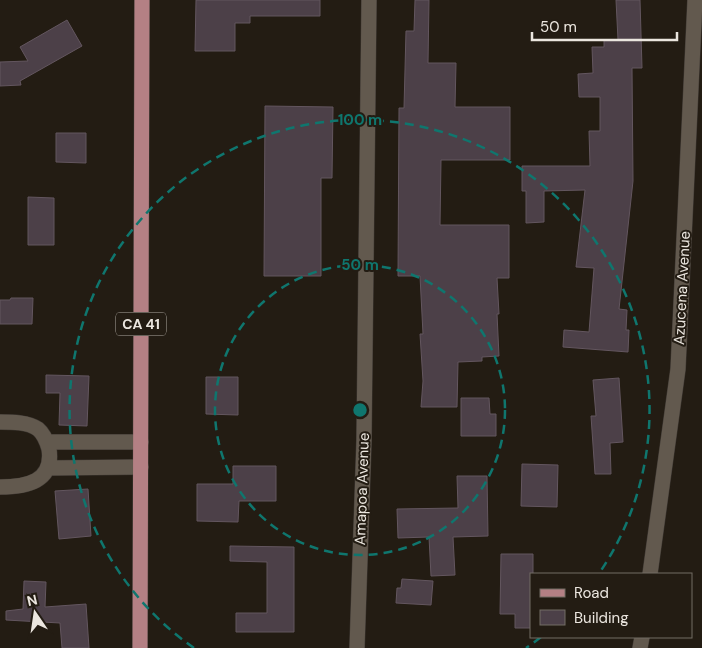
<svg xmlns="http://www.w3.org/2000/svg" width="702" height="648" font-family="'DM Sans',sans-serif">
<rect width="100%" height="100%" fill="#231c13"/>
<path fill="#4c4048" stroke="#63565f" d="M196,0H320V16H250V23H235V51H195Z
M415,0H429L428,63H456L455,107H510V160H441L440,225H509V278H497L499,314H497L499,356L482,357V361L458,362L457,407H421L423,381L420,334H423L420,276H398L399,108H404L406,31H414Z
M616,0H640L642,68H632L633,181L619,309L627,310L626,330H629L628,352L563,347L564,330L589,332L594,268L576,267L585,190L544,191V222L526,223V191H522V166H590L589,131H600V97H579L578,74L593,73L592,47H604V40H618Z
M67,20L82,46L20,81L21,85L0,86V62L28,61L20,47Z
M265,106L333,107L332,178H321V276H264Z
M56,133H86V163L56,162Z
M28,197L54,198V245H28Z
M11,298H33L32,324H0V300H10Z
M46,375L89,376L87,426L59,425L60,393H46Z
M206,377H238V415L206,414Z
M619,378L623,442L610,443L611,474H595L591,416H596L593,380Z
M461,398H489L490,414H496V436H461Z
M522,464L558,465L557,507L521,506Z
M233,466H276V501H239L238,522L197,521V484H233Z
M457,476H487L488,536L453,537L455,575L431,576L429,537L398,538L397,509L458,508Z
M88,489L91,536L59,539L55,491Z
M230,546L294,547V632H236V613H267V562L230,561Z
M501,554H533V574H531V628H515V614H500Z
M402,579L433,581L431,605L396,603L397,588H401Z
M24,581L46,582L45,607L86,604L89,648H62L60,623L6,620V611L23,609Z"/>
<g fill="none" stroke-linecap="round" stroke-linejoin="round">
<g stroke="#3e3833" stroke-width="16">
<path id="minor" d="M0,422C12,422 28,422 38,429C44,434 47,442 49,449C54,482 26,487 0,487
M47,442H141
M48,468L141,467
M650,574L678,369L695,0
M357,648L364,440L369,0
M640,648L642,637"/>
</g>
<g stroke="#3e3833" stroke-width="16">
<path id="major" d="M140,648L142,0"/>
</g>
<use href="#minor" stroke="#62594e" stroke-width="15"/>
<use href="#major" stroke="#b48084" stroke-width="15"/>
</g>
<g fill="none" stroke="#0f766e" stroke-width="2.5" stroke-dasharray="9 6">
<circle cx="360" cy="410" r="145"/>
<path d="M541 637A290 290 0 0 1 526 648M194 648A290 290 0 1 1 600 572"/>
</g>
<g text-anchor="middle" stroke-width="4" stroke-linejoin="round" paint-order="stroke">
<rect fill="#231c13" stroke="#afa9a2" stroke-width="1" x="116" y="312.5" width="50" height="23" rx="4"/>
<g font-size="14" font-weight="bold" fill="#ebe6df">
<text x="141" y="329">CA 41</text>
</g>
<g font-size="15" fill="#ebe6df" stroke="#231c13">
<text transform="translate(682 288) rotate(-87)" y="5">Azucena Avenue</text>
<text transform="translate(362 489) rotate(-88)" y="5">Amapoa Avenue</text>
</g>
</g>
<circle cx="360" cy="410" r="8" fill="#0f766e" stroke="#231c13" stroke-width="2.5"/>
<g font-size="15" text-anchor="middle" font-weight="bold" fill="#0f766e" stroke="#231c13" stroke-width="4" stroke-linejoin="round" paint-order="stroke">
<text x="360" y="125">100 m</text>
<text x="360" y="270">50 m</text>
</g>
<rect x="530" y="573" width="162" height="65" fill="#231c13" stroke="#736d65"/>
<rect x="540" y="589" width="25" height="8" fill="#b48084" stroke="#736d65"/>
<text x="574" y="598" font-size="15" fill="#ebe6df">Road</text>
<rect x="540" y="610" width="25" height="15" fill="#4c4048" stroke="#736d65"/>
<text x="574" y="623" font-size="15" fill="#ebe6df">Building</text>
<g transform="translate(35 613) rotate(347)" stroke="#231c13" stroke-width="4" paint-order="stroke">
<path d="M0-4L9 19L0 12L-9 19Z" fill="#ebe6df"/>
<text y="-8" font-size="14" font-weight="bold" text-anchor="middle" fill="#ebe6df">N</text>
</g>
<path d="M532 32v8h145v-8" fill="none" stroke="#ebe6df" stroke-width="2.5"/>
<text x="540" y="32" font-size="15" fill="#ebe6df" stroke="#231c13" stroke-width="4" paint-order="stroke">50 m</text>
</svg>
